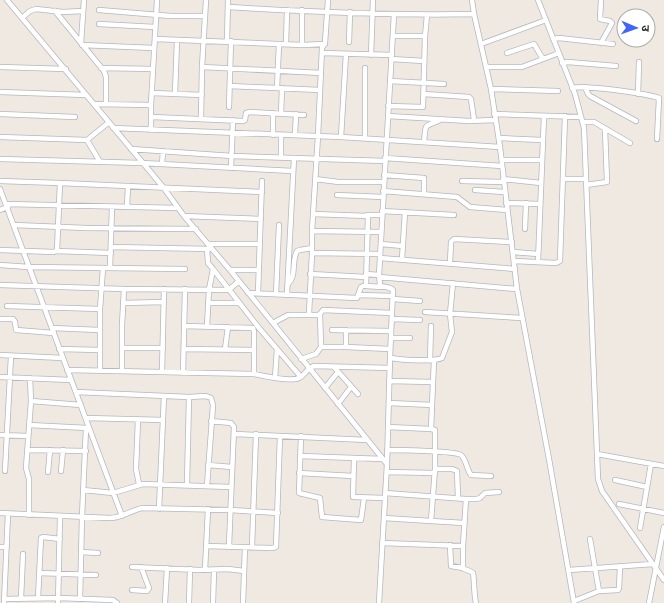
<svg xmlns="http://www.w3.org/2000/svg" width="664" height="603" font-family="Mulish,'Noto Sans Devanagari',sans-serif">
<rect width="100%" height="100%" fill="#efe9e1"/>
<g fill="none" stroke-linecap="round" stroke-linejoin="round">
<g stroke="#b4b7c1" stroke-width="6">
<path id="minor" d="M7,0L163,187L184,216L230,270L387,464
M472,0L474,14L491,89L500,147L517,289L549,459L574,603
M538,0L575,94L584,128L598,479L602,491L664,580
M601,0L600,19L610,21L612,23L601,43
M228,7C310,12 392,16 474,14
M99,10L171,16H205
M55,11L104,71L106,77V104
M394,14L379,275L380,285C384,288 389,286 393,290L390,357L391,358C401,360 434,362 442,358L452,332L450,314L453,283
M22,18L30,11L36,9L63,12L83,11
M99,24L155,27
M393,36H425
M155,39L302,45L325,44
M553,39L559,38L613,44
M227,41L228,0
M349,42L350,12
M81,43L84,0
M286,44L287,10
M481,44L546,20
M82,45L154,48
M302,45V10
M322,53L392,55
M507,53L534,44L543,59
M371,55L373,0
M391,59L424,61
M562,63L568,62L616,66
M0,67L66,69
M202,67L321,73
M486,67H522L559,53
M101,68L153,69
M390,81L444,84
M230,86L320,90
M585,87L588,94L590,96L636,121
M277,88L279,44
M572,88C586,85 644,93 659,98L657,139
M491,89L558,91
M0,92L86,95
M152,93L202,95
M175,94L177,40
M424,94L469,97L471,99L474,120
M638,94L639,62
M94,104L151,105L157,0
M388,106L423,107L425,37L427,15
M229,107L231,41
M0,114L75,117
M281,114L282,88
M494,114L581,117
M388,116L469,121L495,120
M152,117L243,121L245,120L246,113L250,112L304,115
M201,119L202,67L206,0
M583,122H594L630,143
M113,128L341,137L500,147
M151,130V105
M273,135V113
M295,135L296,114
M0,137L87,140L100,162
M341,137L346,54
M365,138V68
M499,138L542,140
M87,140L108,123
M424,142C426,121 424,128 440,120
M131,149L232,156L385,161
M281,157V135
M385,158L502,166
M0,159L142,163L293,171
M502,160H542
M162,164L163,151
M231,168L233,120
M384,175L424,178V194
M315,179L339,182H383
M503,179L541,183
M563,179H586
M0,181L60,183L262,192
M462,181L503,182
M586,185L607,182L605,129
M0,189L122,516
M475,190L504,192
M383,191L457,197L470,207L507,210
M337,195L383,197
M506,203L540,204
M7,204L178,208
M127,207L128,186
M0,210L8,207
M382,211L454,215
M367,215H382
M184,216L261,219
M14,225L86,228L196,229
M525,229L526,203
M312,231L381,232
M209,244H259
M381,244L403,246
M111,247L210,249
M207,249L208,263L213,269L259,328L301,377
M0,250L54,252L57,250L60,183
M56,251L111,253
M513,252L538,254
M312,253L380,254
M380,258L515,269
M402,259L405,212
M514,261L556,263L560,261L565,116
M538,262L544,116
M450,263L451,242L454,239L512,242
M0,265L29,267L185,269
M110,268L112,207
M230,270H258
M310,274L366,277
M366,274L379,275
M379,277L517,289
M288,284C297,276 291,262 297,251L300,250L312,248
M0,285L124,289L225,290L231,288L239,281
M366,286L382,287
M248,293L357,298L361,287L366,285L368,216L313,214
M258,293L262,181
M276,294L279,225
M287,294L294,158
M359,295L393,296
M393,299L420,301
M123,303L164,302
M208,303H239
M7,306L100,309
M425,312L522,318
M309,314L312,253V231L318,136L322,48L325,43L328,0
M320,314L321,347
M0,319H13L15,322L16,330L54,333
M392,319L420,320
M273,323L288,315H318L320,314L323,310L392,313
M184,326L253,328L254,332V374
M207,326L209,290L213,269
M52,328L99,330
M332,330L391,331
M346,330V347L390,349
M391,338H410
M122,348H163
M59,349L100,350
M184,349L254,350
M225,349L228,327
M0,355L63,358
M301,359L316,354L321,347H346
M430,360L431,326
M334,367L358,394
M67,370L254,374C263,376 291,382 299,378C305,375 307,368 314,366L390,368
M100,370V309L103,268
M122,371V325L124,289
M162,372L164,289
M183,373L185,289
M0,377L71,380
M275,378L277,349
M389,381L433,382
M325,388L338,372
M76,392L189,397L206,396L211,398L213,405L207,486
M31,401L81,405
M389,403L432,405
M338,404L351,387
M86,418L163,420
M138,420L136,469L139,484
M211,421L231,423L234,427L229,546
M29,425L87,428
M431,429L434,360
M235,434L367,440
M0,435L28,436
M301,436L299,493L320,498L322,517L361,520L364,498
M28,450L86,451
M387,450C398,450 456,451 461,455C466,459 467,470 471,475L491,476
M597,454L664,466
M300,456L383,459
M354,458L353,497L385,498
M208,465L232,467
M435,469H452L457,471L458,498
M5,471L11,356
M61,471L63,450
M48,472L50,450
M387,472L434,473
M299,473L353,476
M615,480L647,487
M187,484L189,397
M83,490L113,493L143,484L231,487
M385,493L466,499H477L480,498L485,493L499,492
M466,499L463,546V567L464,569C467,570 471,571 473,573C474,576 474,596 476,603
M619,504L664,513
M159,509L164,396
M0,513L110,518C122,518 131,510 143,508L230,510L278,513
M29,515V479L26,468L31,401L30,378
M384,518L431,521L435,469V430L431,429L388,427
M431,521L464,523
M640,528L651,464
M590,539L599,591
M382,543L463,546
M450,545L451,566L463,568
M207,546L272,548L276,547L280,436
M0,547H7
M252,547L256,434
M81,552L98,553
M132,567L199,570L228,569L244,571
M205,570L208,509
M569,570L653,564
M39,573L96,575
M132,590L147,591L149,588L141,567
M21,598L23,554
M38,598L41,538L43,537L60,539
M4,599L59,598L113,600L117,603
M80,599L82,517L86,428
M574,601L599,591L618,590L619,588L620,567
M4,603L8,514
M58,603L60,517
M165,603L167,568
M189,603L190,569
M213,603L214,570
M243,603L245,547
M379,603L387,464L390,358
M649,603L664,527"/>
</g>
<use href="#minor" stroke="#fff" stroke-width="4.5"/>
</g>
<g transform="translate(636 28) rotate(92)"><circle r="19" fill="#ffffff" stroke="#ababab"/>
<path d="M0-3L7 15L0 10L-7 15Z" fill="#4264fb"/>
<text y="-6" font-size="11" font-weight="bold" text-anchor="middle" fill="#2e2e2e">उ</text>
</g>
</svg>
